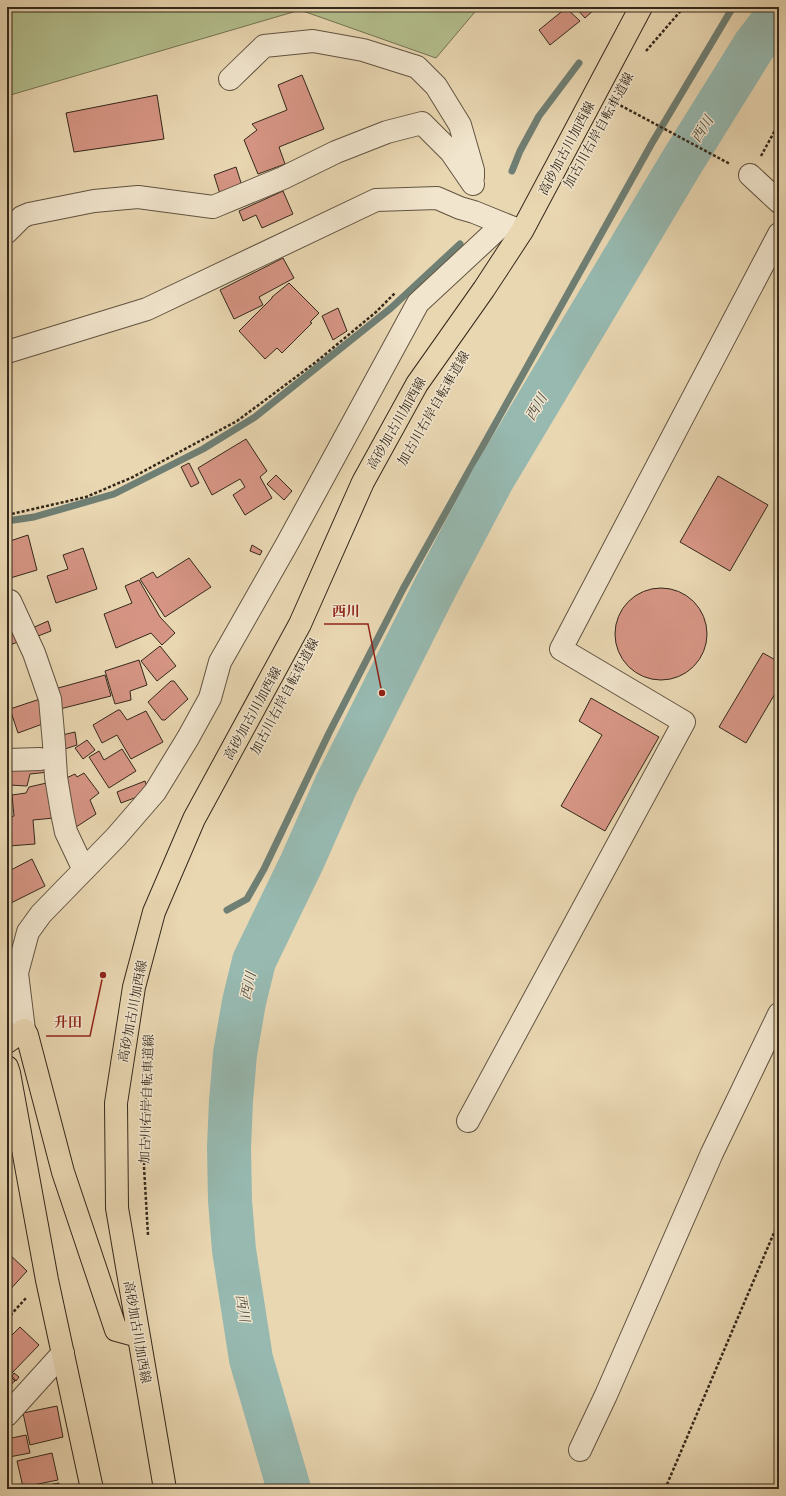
<svg xmlns="http://www.w3.org/2000/svg" width="786" height="1496" font-family="Cardo,'Noto Serif JP',serif">
<rect width="100%" height="100%" fill="#e9d7b2"/>
<filter id="stains"><feTurbulence type="fractalNoise" baseFrequency=".005" numOctaves="4"/><feColorMatrix values="0 0 0 0 .2 0 0 0 0 .09 0 0 0 0 .02 0 0 0 .5 -.17"/></filter>
<radialGradient id="worn" r=".72"><stop offset=".6" stop-color="#630" stop-opacity="0"/><stop offset="1" stop-color="#630" stop-opacity=".3"/></radialGradient>
<path fill="#b4bf8e" stroke="#747454" d="M7,7H479L436,58L300,10L7,96Z"/>
<g fill="none" stroke-linecap="round" stroke-linejoin="round">
<path stroke="#6f7f74" stroke-width="7" d="M512,171L520,151L539,116L579,63
M7,521L34,517L114,494L203,449L255,417L391,308L460,244
M227,910L247,899L264,869L329,733L403,589L652,143L733,7"/>
<path stroke="#97b9b0" stroke-width="44" d="M289,1489L251,1359L234,1250L230,1201L229,1147L231,1101L235,1054L244,1002L254,961L302,862L336,785L436,586L492,480L680,165L754,46L779,13"/>
</g>
<path fill="#d69584" stroke="#34281b" d="M575,7H597L585,18Z
M566,8L580,21L550,45L539,30Z
M302,75L324,129L279,147L285,164L258,174L244,140L257,130L252,124L287,110L278,85Z
M157,95L164,139L74,152L66,113Z
M236,167L243,189L220,194L214,175Z
M283,191L293,214L262,228L256,215L243,221L239,211Z
M283,258L294,278L259,297L263,305L234,319L220,290Z
M289,283L319,313L310,322L312,323L282,353L277,348L265,359L239,331L272,298V297Z
M338,308L347,331L333,340L322,316Z
M246,439L267,471L260,477L272,498L245,515L233,495L245,487L240,479L212,495L198,468Z
M189,463L199,483L191,487L181,467Z
M276,475L292,491L284,500L267,484Z
M718,476L768,505L730,571L680,542Z
M28,535L37,570L7,579V542Z
M252,545L262,551L260,555L250,551Z
M83,548L97,589L56,603L47,576L68,569L63,555Z
M189,558L211,587L165,617L140,579L153,572L157,578Z
M139,580L160,617L175,633L162,645L151,633L116,648L104,614L132,603L125,586Z
M615 634a46 46 0 1 1 92 0a46 46 0 1 1-92 0Z
M7,621L18,642L7,646Z
M48,621L51,631L33,638L30,629Z
M160,646L176,666L157,681L141,661Z
M763,653L779,662V687L746,743L719,727Z
M139,660L147,685L130,691L131,700L115,704L105,671Z
M105,675L111,696L56,710L51,690Z
M171,681H174L188,699L165,720H162L148,702Z
M591,698L659,737L605,831L561,806L602,735L579,721Z
M40,699L48,722L18,733L10,709Z
M118,710H120L127,720L146,711L163,742L131,759L117,735L102,743L93,725Z
M75,732L77,745L62,750L58,736Z
M87,740L95,750L83,759L75,748Z
M122,749L136,771L109,788L89,757L99,751L104,760Z
M50,763L49,772L30,774L27,786L10,785V764Z
M84,773L99,793L90,800L96,814L70,831L62,780L75,774L77,777Z
M145,781L148,789L145,794L121,803L117,792Z
M51,782L54,818L33,820L35,844L9,846L7,818L14,816L12,795L26,793L29,787Z
M32,859L45,886L11,903L7,896V872Z
M7,1252L27,1271L7,1293Z
M20,1327L39,1345L12,1373L7,1369V1340Z
M7,1373L15,1381L10,1385L7,1382Z
M14,1373L19,1377L16,1381L12,1376Z
M57,1406L63,1437L30,1445L23,1413Z
M26,1435L30,1453L9,1457L7,1439Z
M52,1453L58,1480L23,1487L17,1461Z
M59,1483L60,1489H26Z"/>
<g fill="none" stroke-linecap="round" stroke-linejoin="round">
<g stroke="#615441" stroke-width="24">
<path id="minor" d="M230,79L264,46L313,41L363,50L417,67L436,86L460,125L473,170V177
M750,175L779,202
M7,232L22,217L29,214L94,201L138,197L213,207L283,178L336,152L387,132L422,123L451,152L473,184
M7,352L147,309L376,200L437,198L460,208L474,212L516,229
M10,601L34,653L50,699L54,744L56,777L62,813L66,832L84,870
M7,760L40,759
M24,1030L17,973L28,932L41,914L116,837L155,792L188,738L210,698L220,662L287,544L418,303L503,224
M468,1121L684,722L561,649L779,234
M7,1415L63,1353
M580,1450L606,1395L712,1153L779,1014"/>
</g>
<g stroke="#34281b" stroke-width="24">
<path id="major" d="M7,1042L24,1030L27,1035L63,1172L116,1330L138,1336
M7,1067L9,1073L47,1280L92,1489
M165,1489L117,1208L116,1103L134,987L154,912L194,819L300,624L363,482L417,384L484,289L522,231L641,7"/>
</g>
<path stroke="#34281b" stroke-width="2.5" stroke-dasharray="3 2" stroke-linecap="butt" d="M646,51L684,7
M616,103L730,164
M761,156L779,123
M7,515L86,497L133,477L237,421L316,362L376,312L395,293
M146,1077L144,1167L148,1235
M7,1319L27,1297
M665,1489L779,1221"/>
<use href="#minor" stroke="#f1e5cd" stroke-width="22"/>
<use href="#major" stroke="#e9d7b2" stroke-width="22"/>
</g>
<g text-anchor="middle" stroke-width="3" stroke-linejoin="round" paint-order="stroke">
<g font-size="13" fill="#34281b" stroke="#f1e5cd">
<text transform="translate(598 130) rotate(-61)" y="5">加古川右岸自転車道線</text>
<text transform="translate(566 148) rotate(-62)" y="5">高砂加古川加西線</text>
<text transform="translate(433 408) rotate(-60)" y="5">加古川右岸自転車道線</text>
<text transform="translate(396 423) rotate(-60)" y="5">高砂加古川加西線</text>
<text transform="translate(284 696) rotate(-62)" y="5">加古川右岸自転車道線</text>
<text transform="translate(252 713) rotate(-61)" y="5">高砂加古川加西線</text>
<text transform="translate(132 1011) rotate(-79)" y="5">高砂加古川加西線</text>
<text transform="translate(146 1099) rotate(-88)" y="5">加古川右岸自転車道線</text>
<text transform="translate(138 1332) rotate(80)" y="5">高砂加古川加西線</text>
</g>
<g font-size="14" font-style="italic" fill="#4d4c40" stroke="#f1e5cd">
<text transform="translate(702 129) rotate(-58)" y="5">西川</text>
<text transform="translate(536 407) rotate(-59)" y="5">西川</text>
<text transform="translate(248 986) rotate(-77)" y="5">西川</text>
<text transform="translate(243 1308) rotate(81)" y="5">西川</text>
</g>
</g>
<path fill="none" stroke="#8f2418" stroke-width="1.5" d="M382 693L368 624H324M103 975L90 1036H46"/>
<g fill="#8f2418" stroke="#f1e5cd" stroke-width="1.5">
<circle cx="382" cy="693" r="4"/>
<circle cx="103" cy="975" r="4"/>
</g>
<g font-size="14" text-anchor="middle" font-weight="bold" fill="#8f2418" stroke="#f1e5cd" stroke-width="3" stroke-linejoin="round" paint-order="stroke">
<text x="346" y="616">西川</text>
<text x="68" y="1027">升田</text>
</g>
<rect width="786" height="1496" fill="none" stroke="#e9d7b2" stroke-width="24"/>
<rect x="8" y="8" width="770" height="1480" fill="none" stroke="#34281b" stroke-width="2"/>
<rect x="12" y="12" width="762" height="1472" fill="none" stroke="#34281b"/>
<rect width="100%" height="100%" filter="url(#stains)"/>
<rect width="100%" height="100%" fill="url(#worn)"/>
</svg>
